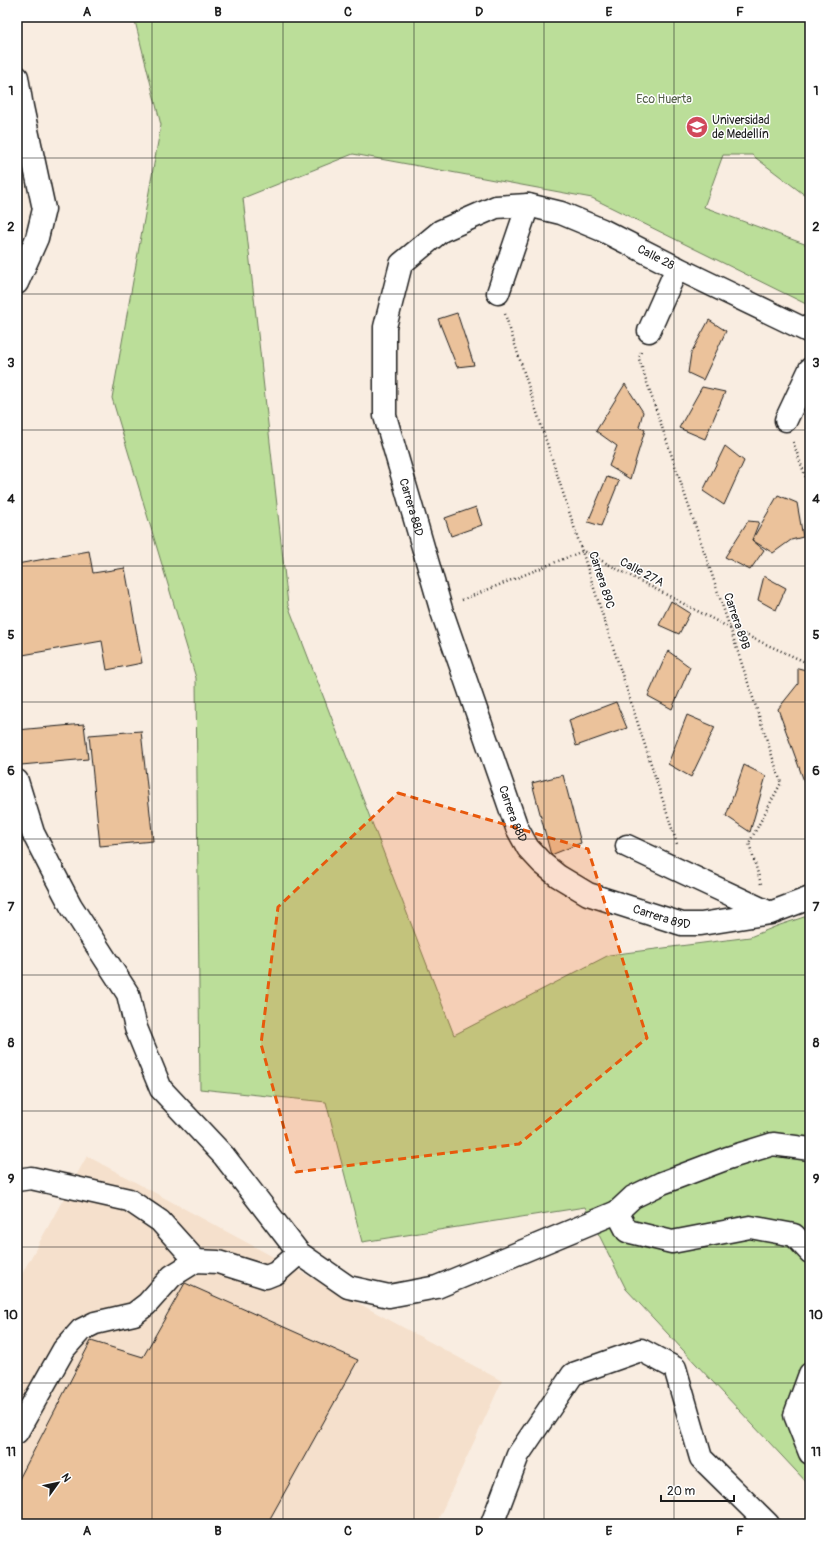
<svg xmlns="http://www.w3.org/2000/svg" width="827" height="1541" font-family="Pangolin,sans-serif">
<rect width="100%" height="100%" fill="#f9ede1"/>
<filter id="ink" filterUnits="userSpaceOnUse"><feTurbulence type="fractalNoise" baseFrequency=".025" numOctaves="2"/><feDisplacementMap in="SourceGraphic" scale="8" xChannelSelector="R" yChannelSelector="G"/><feConvolveMatrix kernelMatrix="1 2 1 2 8 2 1 2 1" color-interpolation-filters="sRGB"/></filter>
<g filter="url(#ink)">
<path fill="#f5e0cc" d="M87,1156L502,1381L436,1524H17V1283Z"/>
<path fill="#bbde99" stroke="#6c7d5a" d="M134,17H810V199L752,155H723L704,207L810,246V306L592,198L353,154L243,198L288,605L454,1035L609,955L750,937L777,926L810,915V1486L626,1289L585,1207L362,1242L326,1102L200,1089L196,678L112,398L161,125Z"/>
<path fill="#ebc29b" stroke="#1c1c1c" d="M457,313L474,365L457,367L438,319Z
M709,320L726,331L703,380L688,373L691,353Z
M625,384L643,412L639,427L645,430L630,479L609,466L617,446L596,431Z
M702,387L725,392L705,439L679,428Z
M725,446L744,461L724,505L703,491Z
M607,477L619,481L601,526L588,522Z
M778,495L797,503L803,537L791,540L773,553L752,540Z
M476,507L482,525L451,536L445,518Z
M748,521L759,522L752,540L764,550L750,570L725,557Z
M89,551L93,573L125,568L142,663L107,670L102,641L17,656V564Z
M764,576L786,588L776,610L758,600Z
M671,601L690,613L679,634L659,625Z
M668,651L690,667L672,709L648,696Z
M798,668L810,671V780L804,781L778,709L798,684Z
M616,702L627,728L576,746L569,720Z
M687,715L715,727L691,777L668,764Z
M84,724L88,759L21,765L17,730Z
M141,731L153,841L100,846L89,735Z
M744,765L766,776L750,832L726,816Z
M563,775L581,843L551,855L532,783Z
M185,1283L358,1360L267,1524H17V1483L91,1341L143,1357Z"/>
<g fill="none" stroke-linecap="round" stroke-linejoin="round">
<g stroke="#1c1c1c" stroke-width="25">
<g id="minor">
<path d="M17,77L22,107L44,209L37,238L17,283"/>
<path d="M498,293L528,205"/>
<path d="M649,331L677,268"/>
<path id="s1" d="M810,332L677,268L602,230L561,213L528,205L496,207L441,231L401,264L385,327V416L441,609L517,828L528,848L542,863L558,876L588,894L682,924H701L770,913L810,898"/>
<path d="M786,420L810,369"/>
<path d="M17,781L33,833L51,868L71,906L128,994L136,1028L161,1089L224,1156L299,1253L348,1287L389,1296L437,1287L617,1212"/>
<path d="M627,846L770,913"/>
<path d="M810,1149L773,1144L728,1158L662,1183L633,1197L617,1212L627,1231L672,1242L750,1227L794,1235L810,1252"/>
<path d="M17,1180L31,1178L129,1200L160,1221L196,1261"/>
<path d="M810,1374L795,1415L810,1453"/>
<path d="M17,1432L64,1349L81,1330L95,1323L134,1314L147,1304L172,1276L196,1261L218,1262L266,1277L276,1273L299,1253"/>
<path d="M492,1524L518,1455L573,1374L641,1350L675,1368L701,1458L768,1524"/>
</g>
</g>
<path stroke="#1c1c1c" stroke-width="2.5" stroke-dasharray="1 3" stroke-linecap="butt" d="M505,314L677,844
M641,352L639,359L730,628L781,783L749,843L761,884
M793,442L810,489
M462,600L583,551L730,628L810,664"/>
<use href="#minor" stroke="#fff" stroke-width="22"/>
</g>
</g>
<path fill="#e8590c" fill-opacity="0.2" stroke="#e8590c" stroke-width="3" stroke-dasharray="8 5" stroke-linejoin="round" d="M398,793L588,849L647,1038L519,1144L296,1172L261,1044L278,907Z"/>
<path fill="none" stroke="#1c1c1c" stroke-width="1" stroke-opacity="0.55" d="M152,17V1524M283,17V1524M414,17V1524M544,17V1524M674,17V1524M17,158H810M17,294H810M17,430H810M17,566H810M17,702H810M17,839H810M17,975H810M17,1111H810M17,1247H810M17,1383H810"/>
<defs>
<g id="university-disc" transform="scale(1.15)"><circle r="9.5" fill="#d1495b" stroke="#fff"/><path d="M0-5L7-2L0 1L-7-2ZM-4 1L0 2.5L4 1V4Q0 6-4 4Z" fill="#fff"/></g>
</defs>
<g fill-rule="evenodd">
<use href="#university-disc" x="697" y="127"/>
</g>
<g text-anchor="middle" stroke-width="3" stroke-linejoin="round" paint-order="stroke">
<g font-size="12" fill="#546048" stroke="#fff">
<text x="664" y="103">Eco Huerta</text>
</g>
<g font-size="12" fill="#1c1c1c" stroke="#fff" text-anchor="start">
<text x="712" y="124">Universidad<tspan x="712" dy="14">de Medellín</tspan></text>
</g>
<g font-size="12" fill="#1c1c1c" stroke="#fff">
<text transform="translate(656 257) rotate(27)" y="4">Calle 28</text>
<text dy="4" stroke="none"><textPath href="#s1" startOffset="703">Carrera 88D</textPath></text>
<text transform="translate(642 572) rotate(28)" y="4">Calle 27A</text>
<text transform="translate(602 580) rotate(72)" y="4">Carrera 89C</text>
<text transform="translate(737 621) rotate(71)" y="4">Carrera 89B</text>
<text dy="4" stroke="none"><textPath href="#s1" startOffset="1026">Carrera 88D</textPath></text>
<text dy="4" stroke="none"><textPath href="#s1" startOffset="1217">Carrera 89D</textPath></text>
</g>
</g>
<rect width="827" height="1541" fill="none" stroke="#fff" stroke-width="44"/>
<g transform="translate(58 1483) rotate(57)" stroke="#ffffff" stroke-width="3" paint-order="stroke">
<path d="M0-3L7 15L0 10L-7 15Z" fill="#1c1c1c"/>
<text y="-6" font-size="11" font-weight="bold" text-anchor="middle" fill="#1c1c1c">N</text>
</g>
<path d="M661 1495v6h73v-6" fill="none" stroke="#1c1c1c" stroke-width="2"/>
<text x="667" y="1495" font-size="12" fill="#1c1c1c" stroke="#ffffff" stroke-width="3" paint-order="stroke">20 m</text>
<rect x="22" y="22" width="783" height="1497" fill="none" stroke="#1c1c1c" stroke-width="1.5"/>
<g font-size="13" text-anchor="middle" font-weight="bold" fill="#1c1c1c">
<text x="87" y="16">A</text>
<text x="218" y="16">B</text>
<text x="348" y="16">C</text>
<text x="479" y="16">D</text>
<text x="609" y="16">E</text>
<text x="740" y="16">F</text>
<text x="11" y="95">1</text>
<text x="816" y="95">1</text>
<text x="11" y="231">2</text>
<text x="816" y="231">2</text>
<text x="11" y="367">3</text>
<text x="816" y="367">3</text>
<text x="11" y="503">4</text>
<text x="816" y="503">4</text>
<text x="11" y="639">5</text>
<text x="816" y="639">5</text>
<text x="11" y="775">6</text>
<text x="816" y="775">6</text>
<text x="11" y="911">7</text>
<text x="816" y="911">7</text>
<text x="11" y="1047">8</text>
<text x="816" y="1047">8</text>
<text x="11" y="1183">9</text>
<text x="816" y="1183">9</text>
<text x="11" y="1319">10</text>
<text x="816" y="1319">10</text>
<text x="11" y="1456">11</text>
<text x="816" y="1456">11</text>
<text x="87" y="1535">A</text>
<text x="218" y="1535">B</text>
<text x="348" y="1535">C</text>
<text x="479" y="1535">D</text>
<text x="609" y="1535">E</text>
<text x="740" y="1535">F</text>
</g>
</svg>
